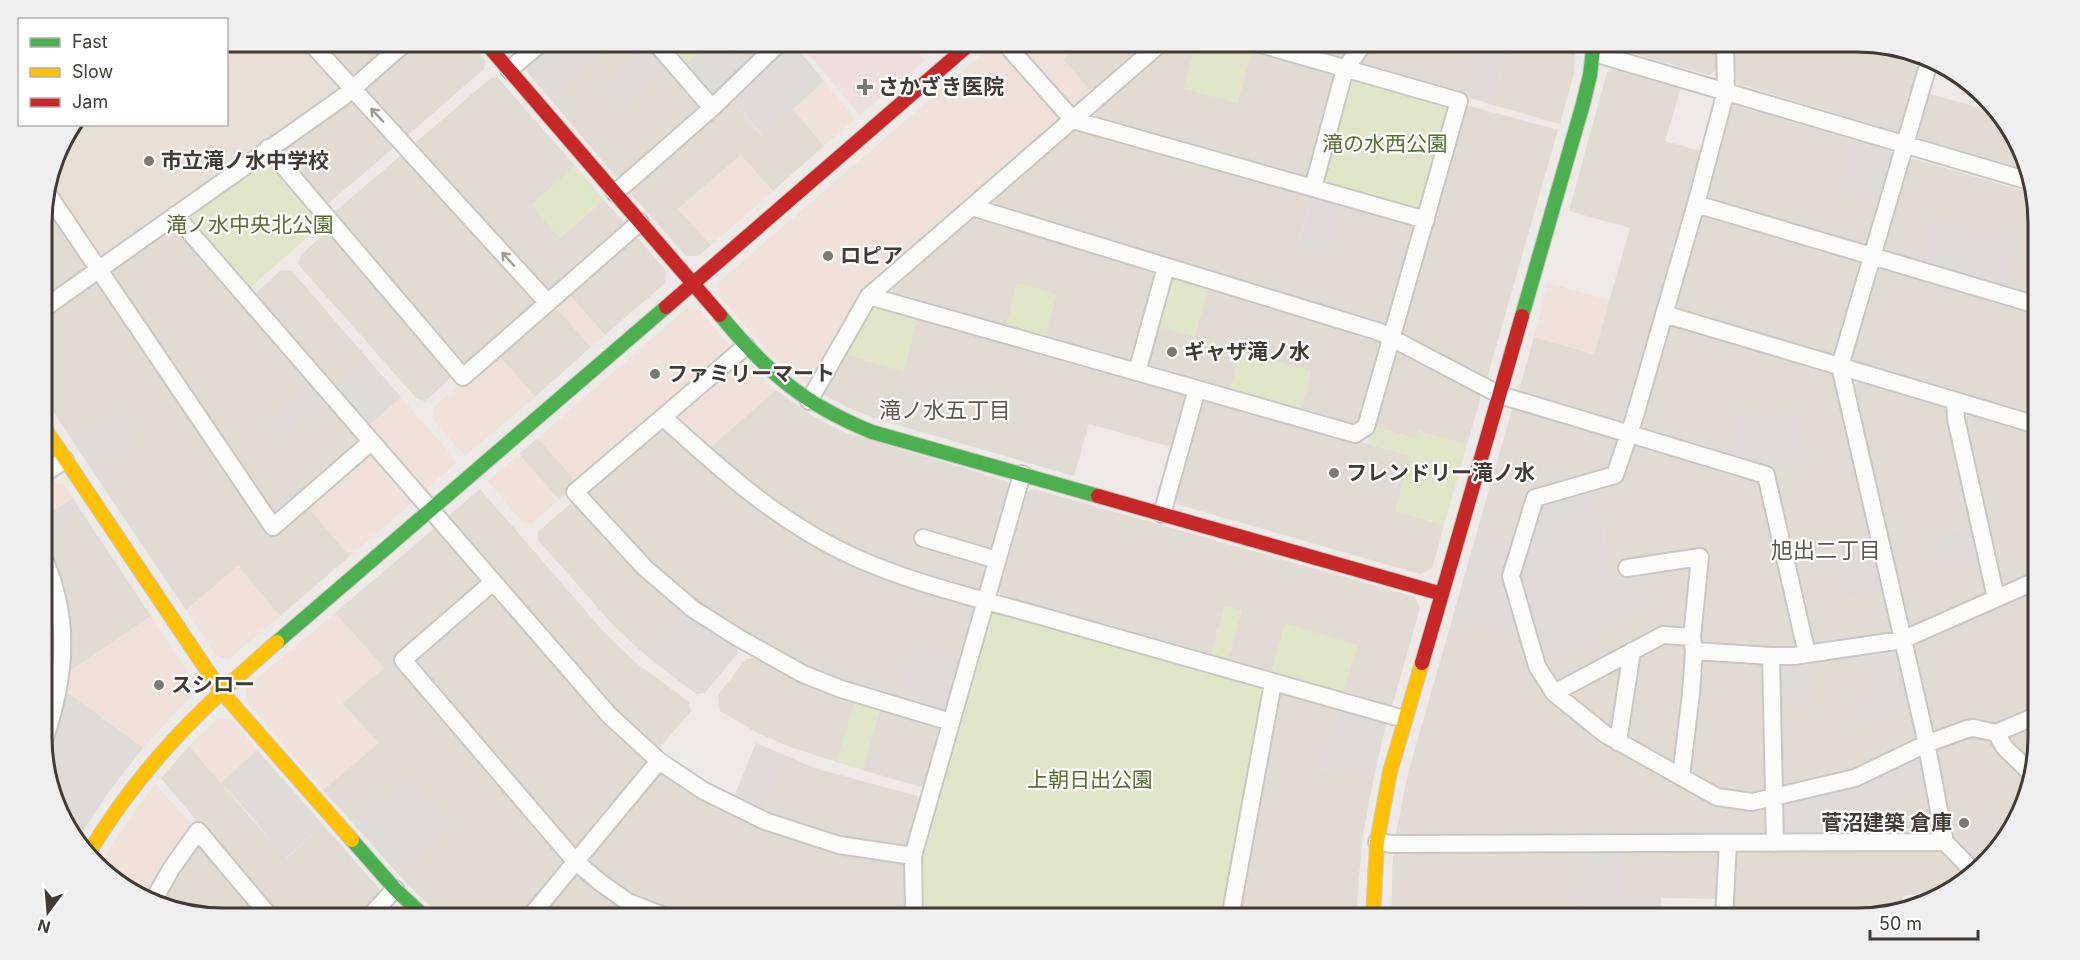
<svg xmlns="http://www.w3.org/2000/svg" width="2080" height="960" font-family="Inter,'Noto Sans JP',sans-serif">
<rect width="100%" height="100%" fill="#edeae7"/>
<path fill="#e1dbd4" d="M316,42H396L354,78Z
M415,42H469L486,62L484,69L408,135L400,134L364,94V87Z
M619,42L647,43L604,82L625,106L669,68L700,103L698,114L627,177L615,176L552,101Z
M721,42H771L744,68Z
M1065,42H1155L1094,95L1063,59L1072,50Z
M1170,42H1197L1184,88L1237,103L1253,48L1336,70L1313,177L1304,180L1097,121L1095,108Z
M1269,42H1358L1347,57L1339,61Z
M1373,42H1576L1574,73L1560,124L1493,105L1506,54L1461,95L1364,68L1360,58Z
M1609,42H1719V68L1709,75L1614,48Z
M1731,42H1856L1925,56L1904,129L1897,132L1735,83L1732,78Z
M1615,68L1681,88L1665,141L1704,152L1628,420L1618,425L1518,394L1534,337L1594,354L1630,228L1569,211L1607,72Z
M491,78H498L575,166L532,205L560,238L604,200L624,222L622,231L553,292L544,290L415,150L416,142Z
M1926,93L2001,114L2024,170L1919,139L1916,131Z
M730,98L762,136L793,109L824,146L773,191L741,155L678,209L711,245L698,256H686L632,195L633,184Z
M349,99H356L393,140V148L328,204L322,203L280,154V148Z
M1733,105L1854,140L1839,192L1882,204L1871,244L1863,248L1710,202L1703,193L1727,110Z
M1470,106L1558,130L1486,382L1403,337L1399,329L1462,109Z
M1071,128H1081L1313,193L1297,247L1343,201L1416,222L1418,232L1391,325L1383,328L995,209L993,196Z
M401,155L407,156L541,304L470,366L462,365L335,218V212Z
M1914,159L2034,194L2036,200L2037,299L2003,289L2017,241L1934,217L1919,264L1887,255L1882,247L1907,162Z
M46,198L90,264L89,270L43,304L42,211Z
M1704,212L1860,257L1864,266L1838,355L1831,358L1677,313L1671,305L1697,216Z
M977,216L1153,270L1157,277L1135,359L1126,364L1043,340L1057,294L1005,329L894,297L890,285L968,217Z
M167,225H177L311,380L284,438L329,400L359,436V445L278,515L268,513L109,277L111,267Z
M325,233L335,234L452,369L450,379L425,401L417,399L298,264L301,255Z
M628,238L639,239L666,271L665,283L605,335L566,291Z
M1883,265L2037,312V419L1854,365L1849,357L1875,269Z
M281,270L292,271L366,357L330,387L257,303V292Z
M91,280L102,281L273,534L306,505L350,556L280,616L238,566L186,610L91,469L135,438L117,411L72,440L43,396V315Z
M1209,286L1379,337L1385,346L1362,425L1353,429L1299,414L1311,371L1228,394L1150,371L1145,364L1155,326Z
M553,304L591,347L535,397L496,352Z
M918,316L1184,392L1188,399L1175,448L1089,424L1074,476L880,420L849,408L826,396L822,389L842,353Z
M1672,322L1831,369L1836,375L1877,557L1837,565L1846,600L1885,592L1894,629L1890,636L1817,647L1811,643L1772,472L1641,434L1637,426L1665,325Z
M1401,347L1482,393L1467,445L1419,431L1416,439L1372,426L1392,352Z
M1861,380L1941,403L1948,409L1974,525L1930,535L1938,573L1983,564L1989,590L1985,597L1913,630L1906,626L1850,389Z
M776,390L814,417L844,432L1006,481L1012,488L994,548L988,552L985,563L989,570L983,590L972,592L855,551L783,509L708,449Z
M1206,398L1411,456L1395,511L1444,525L1432,569L1420,574L1176,504L1172,498L1199,402Z
M1513,406L1616,437L1619,443L1611,471L1529,494L1516,540L1478,528Z
M1972,412L2037,432L2038,575L2007,588L1999,585L1962,420Z
M668,428L773,517L970,603L976,609L964,655L899,702L810,672L720,620L652,567L589,498V487L658,429Z
M538,438L577,483L559,500L519,454Z
M1636,443L1757,478L1763,485L1799,642L1795,650L1699,644L1694,560L1689,631L1557,686L1543,664L1653,605L1607,561L1602,521L1587,492L1620,482L1630,449Z
M480,489L604,632L635,662L689,702L691,711L660,747H653L616,714L446,518Z
M1034,489L1415,597L1420,608L1391,710L1342,696L1357,645L1270,676L1226,663L1242,611L1225,606L1210,658L1003,599L999,592L1027,492Z
M570,504L578,505L688,612L649,658L614,626L538,540V532Z
M81,511L151,616L67,673L43,538Z
M437,526L481,577L480,585L394,660L564,856V864L520,918H446L422,899L400,876L451,828L407,776L352,822L323,790L378,743L342,703L384,668L335,613Z
M43,572L47,580L57,655L44,723Z
M2038,587V708L2002,724L1940,734L1930,732L1910,642Z
M488,594L496,595L647,757L648,765L579,848L571,847L415,666V658Z
M1452,620L1524,640L1533,670L1678,782L1762,804L1768,811L1769,829L1762,837H1402L1396,833L1408,773Z
M1664,639L1687,640L1678,763L1673,765L1622,738L1635,654Z
M1869,650L1877,695L1913,713L1918,736L1915,744L1851,772L1786,789L1778,784L1777,712L1808,659Z
M1707,656L1759,660L1765,666L1768,786L1763,793L1749,796L1726,795L1692,777L1686,769L1699,662Z
M762,658L856,699L837,762L790,747L760,734L720,711L718,695L746,659Z
M1620,662L1627,665L1618,726L1610,730L1567,696L1569,689Z
M1284,691L1342,707L1323,745L1318,768L1374,776L1362,840L1356,918H1237L1277,695Z
M881,707L937,724L942,732L927,783L921,787L862,770Z
M2038,720V737L2032,769L2007,746L2009,732Z
M1974,734L1988,737L2030,777L2024,806L2000,847L1977,869L1968,859L1992,813L1958,847L1952,841L1933,753L1937,746Z
M189,746L286,859L323,825L379,888V896L360,918H277L161,778Z
M787,756L814,768L917,796L920,803L908,849L821,835L764,815Z
M660,769L682,784L902,860L907,865L908,918H682L631,897L588,865V857Z
M1930,793L1938,831L1933,837H1888L1889,801Z
M193,846L205,848L263,918H224L158,905Z
M1627,849H1716L1722,855L1719,899L1627,897Z
M1739,849H1940L1946,850L1970,876L1965,880L1927,892L1902,896L1905,905L1868,918H1729L1733,854Z
M1400,850H1581L1582,918H1391L1393,856Z
M581,874L652,918H537L572,875Z"/>
<path fill="#f0e2da" d="M996,42L1060,115L1059,124L864,292L813,382L806,383L782,365L767,350L717,294L719,282Z
M1011,42H1065L1072,50L1063,59L1094,95L1077,109H1068Z
M824,81L855,119L824,146L793,109Z
M741,155L773,191L711,245L678,209Z
M1548,283L1609,300L1594,354L1534,337Z
M566,291L605,335L591,347L553,304Z
M687,308L700,310L729,345V353L577,483L538,438Z
M496,352L535,397L465,456L432,418L434,407Z
M737,361L748,364L776,390L708,449L678,421L681,410Z
M401,397L457,462L422,493L366,428Z
M366,453L375,454L414,501L350,556L306,505Z
M519,454L559,500L531,524L522,522L488,481Z
M52,482L64,484L73,498L43,518V488Z
M238,566L280,616L229,659L217,656L186,610Z
M335,613L384,668L342,703L379,743L323,790L246,701V688Z
M151,616L195,682L194,694L174,714L143,748L64,690L67,673Z
M218,718L231,719L257,750L221,783L189,746Z
M155,784L190,822L188,834L148,899L101,864L112,844Z"/>
<path fill="#e0dbd8" d="M1607,561L1653,605L1543,664L1517,577Z"/>
<path fill="#e8dfd6" d="M227,42H304L341,83L340,91L107,260L97,258L49,187L61,143L75,125L226,124Z"/>
<path fill="#efe0df" d="M798,42H910L925,60L860,115Z"/>
<path fill="#e0e6c8" d="M678,42H712L683,66L670,50Z
M1197,42H1233L1253,48L1237,103L1184,88Z
M1353,76L1447,103L1451,110L1424,207L1415,212L1323,185L1319,178L1346,81Z
M262,160L274,164L320,216L318,228L251,287L241,286L187,221L188,212Z
M575,166L604,200L560,238L531,205Z
M1176,276L1209,286L1195,337L1155,326L1168,281Z
M1017,283L1057,294L1043,340L1005,329Z
M876,304L918,316L904,372L842,353L868,308Z
M1241,351L1311,371L1299,414L1228,394Z
M1372,426L1415,439L1418,431L1467,445L1444,525L1395,511L1411,456L1367,443Z
M1225,606L1242,611L1226,663L1210,658Z
M999,611L1260,684L1266,691L1224,918H925L923,859L993,614Z
M1285,623L1358,645L1342,696L1270,676Z
M856,699L881,707L862,770L837,762Z"/>
<path fill="#dedbd8" d="M550,42H619L552,101L527,72L526,63Z
M712,42H721L744,68L716,95L707,94L683,66Z
M647,43L669,68L625,106L603,82Z
M786,43L795,45L824,81L763,136L730,98Z
M1473,51L1506,54L1493,105L1461,95Z
M1854,140L1892,151L1896,158L1882,204L1839,192Z
M1313,193L1343,201L1327,257L1297,248Z
M1934,217L2018,241L2003,289L1919,264Z
M366,357L401,397L366,428L330,387Z
M311,380L329,400L284,438L268,417Z
M1739,410L1768,418L1798,410L1811,462L1772,472L1726,458Z
M117,411L135,438L91,469L72,440Z
M1587,492L1602,521L1607,561L1517,577L1539,509L1544,505Z
M73,498L81,511L43,538V518Z
M1974,525L1983,564L1938,573L1930,535Z
M1478,528L1516,540L1524,640L1452,620Z
M1877,557L1885,592L1845,600L1837,565Z
M688,612L735,645L738,653L705,693L696,694L649,658Z
M916,641L964,655L948,710L941,714L899,702Z
M1892,647L1899,652L1913,713L1855,725L1848,700L1877,695L1869,650Z
M1808,659L1815,706L1777,712L1776,670L1781,663Z
M64,690L143,748L107,794L79,838L76,839L44,761Z
M1342,707L1387,720L1374,776L1318,768L1323,745Z
M756,743L787,756L764,815L733,799Z
M257,750L323,825L285,859L251,816L221,783Z
M1916,755L1923,759L1930,793L1889,801L1888,837H1787L1781,832L1780,807L1786,800Z
M407,776L452,828L400,876L352,822Z
M1992,813L2004,825L1968,859L1958,847Z
M1627,849V897H1661V918H1582L1581,850Z"/>
<g fill="none" stroke-linecap="round" stroke-linejoin="round">
<g stroke="#c9c6c3" stroke-width="20">
<path id="street" d="M310,42L548,303
M655,42L712,108
M1004,42L1073,120L1426,220
M1725,42L1726,91L1696,204L1634,419L1615,475L1535,498L1511,576L1537,666L1554,693L1605,734L1717,797L1752,802L1855,778L1926,744L1967,729L1974,728L1996,733L2038,715
M1594,53L2029,181
M1930,59L1840,366L1924,731L1945,842L1974,872
M509,70L542,42
M268,148L463,377L640,222
M1313,188L1345,69L1365,42
M47,193L273,527L371,442
M615,193L712,108L780,42
M1696,204L2037,305
M972,207L1380,332L1500,395L1766,475L1807,654L1795,656H1771L1775,843
M175,215L609,715L659,761L704,791L765,821L839,845L913,856
M869,296L1162,42
M43,309L343,97L406,42
M1664,314L2037,425
M746,346L663,417C721,470 780,523 852,556C915,585 986,600 1051,619C1169,653 1287,686 1404,719
M1137,372L1166,267
M1197,389L1355,434L1366,427L1459,101L1253,42
M809,401L869,296L1197,389L1162,514
M1955,401L1956,419L1996,598
M663,417L575,492L645,568L693,609L737,637L803,674L841,689L951,722
M43,474L65,460
M923,538L997,560
M43,557C72,620 65,678 44,741
M1627,568L1700,557L1692,637L1694,651L1691,693L1681,777
M493,582L403,660L575,861L601,883L628,902L669,918
M1694,651L1771,656
M1807,654L1902,640L2038,580
M1554,693L1663,635L1692,637
M1996,733L2005,748L2031,773
M1618,742L1632,651
M1377,842L1392,844L1945,842
M152,903L171,869L198,831L271,918
M368,918L395,889
M529,918L659,761
M914,918L913,856L1022,474
M1230,918L1273,683
M1724,918L1728,843"/>
</g>
<g stroke="#cdc7c0" stroke-width="16">
<path id="fast" d="M720,315C767,372 803,404 872,432L1098,496
M1522,316L1583,104L1590,75L1594,42
M277,642L666,307
M352,840L395,889L426,918"/>
</g>
<g stroke="#cdc7c0" stroke-width="16">
<path id="slow" d="M43,426L221,691L352,840
M88,854C141,766 201,708 277,642
M1373,918L1377,842L1390,772L1422,663"/>
</g>
<g stroke="#cdc7c0" stroke-width="16">
<path id="jam" d="M485,42L720,315
M666,307L972,42
M1098,496L1442,594L1422,663
M1442,594L1522,316"/>
</g>
<use href="#street" stroke="#fcfcfb" stroke-width="16"/>
<use href="#fast" stroke="#4caf50" stroke-width="14"/>
<use href="#slow" stroke="#ffc107" stroke-width="14"/>
<use href="#jam" stroke="#c62828" stroke-width="14"/>
</g>
<defs><path id="oneway-shaft" d="M-6 0H5M1.5-3L5.5 0L1.5 3" fill="none" stroke-width="1.6" stroke-linecap="round" stroke-linejoin="round" transform="scale(1.5)"/></defs>
<g stroke="#9f9b98">
<use href="#oneway-shaft" transform="translate(377 115) rotate(-133)"/>
<use href="#oneway-shaft" transform="translate(508 259) rotate(-132)"/>
</g>
<g fill="#7e7873" stroke="#fff" stroke-width="2">
<path d="M862 78h6v6h6v6h-6v6h-6v-6h-6v-6h6z"/>
<circle cx="149" cy="161" r="6"/>
<circle cx="828" cy="256" r="6"/>
<circle cx="1172" cy="352" r="6"/>
<circle cx="655" cy="374" r="6"/>
<circle cx="1334" cy="473" r="6"/>
<circle cx="159" cy="685" r="6"/>
<circle cx="1964" cy="823" r="6"/>
</g>
<g text-anchor="middle" stroke-width="4.5" stroke-linejoin="round" paint-order="stroke">
<g font-size="21" font-weight="bold" fill="#423a34" stroke="#fff" text-anchor="start">
<text x="878" y="94">さかざき医院</text>
<text x="161" y="168">市立滝ノ水中学校</text>
<text x="840" y="263">ロピア</text>
<text x="1184" y="359">ギャザ滝ノ水</text>
<text x="667" y="381">ファミリーマート</text>
<text x="1346" y="480">フレンドリー滝ノ水</text>
<text x="171" y="692">スシロー</text>
<text x="1952" y="830" text-anchor="end">菅沼建築 倉庫</text>
</g>
<g font-size="21" fill="#536f2d" stroke="#fff">
<text x="1385" y="151">滝の水西公園</text>
<text x="250" y="232">滝ノ水中央北公園</text>
<text x="1090" y="787">上朝日出公園</text>
</g>
<g font-size="22" fill="#64554c" stroke="#fff">
<text x="945" y="418">滝ノ水五丁目</text>
<text x="1826" y="558">旭出二丁目</text>
</g>
</g>
<path d="M0 0H2080V960H0ZM223 52H1857A171 171 0 0 1 2028 223V737A171 171 0 0 1 1857 908H223A171 171 0 0 1 52 737V223A171 171 0 0 1 223 52Z" fill="#f0efef" fill-rule="evenodd"/>
<path fill="none" stroke="#423a34" stroke-width="3" d="M223 52H1857A171 171 0 0 1 2028 223V737A171 171 0 0 1 1857 908H223A171 171 0 0 1 52 737V223A171 171 0 0 1 223 52Z"/>
<rect x="18" y="18" width="210" height="108" fill="#ffffff" stroke="#b3b0ae" stroke-width="1.5"/>
<rect x="30" y="38" width="30" height="9" fill="#4caf50" stroke="#b3b0ae" stroke-width="1.5"/>
<text x="72" y="48" font-size="18" fill="#423a34">Fast</text>
<rect x="30" y="68" width="30" height="9" fill="#ffc107" stroke="#b3b0ae" stroke-width="1.5"/>
<text x="72" y="78" font-size="18" fill="#423a34">Slow</text>
<rect x="30" y="98" width="30" height="9" fill="#c62828" stroke="#b3b0ae" stroke-width="1.5"/>
<text x="72" y="108" font-size="18" fill="#423a34">Jam</text>
<g transform="translate(48 912) rotate(196)" stroke="#ffffff" stroke-width="4.5" paint-order="stroke">
<path d="M0-4.5L10 22L0 15L-10 22Z" fill="#423a34"/>
<text y="-9" font-size="16" font-weight="bold" text-anchor="middle" fill="#423a34">N</text>
</g>
<path d="M1870 930v9h108v-9" fill="none" stroke="#423a34" stroke-width="3"/>
<text x="1879" y="930" font-size="18" fill="#423a34" stroke="#ffffff" stroke-width="4.5" paint-order="stroke">50 m</text>
</svg>
